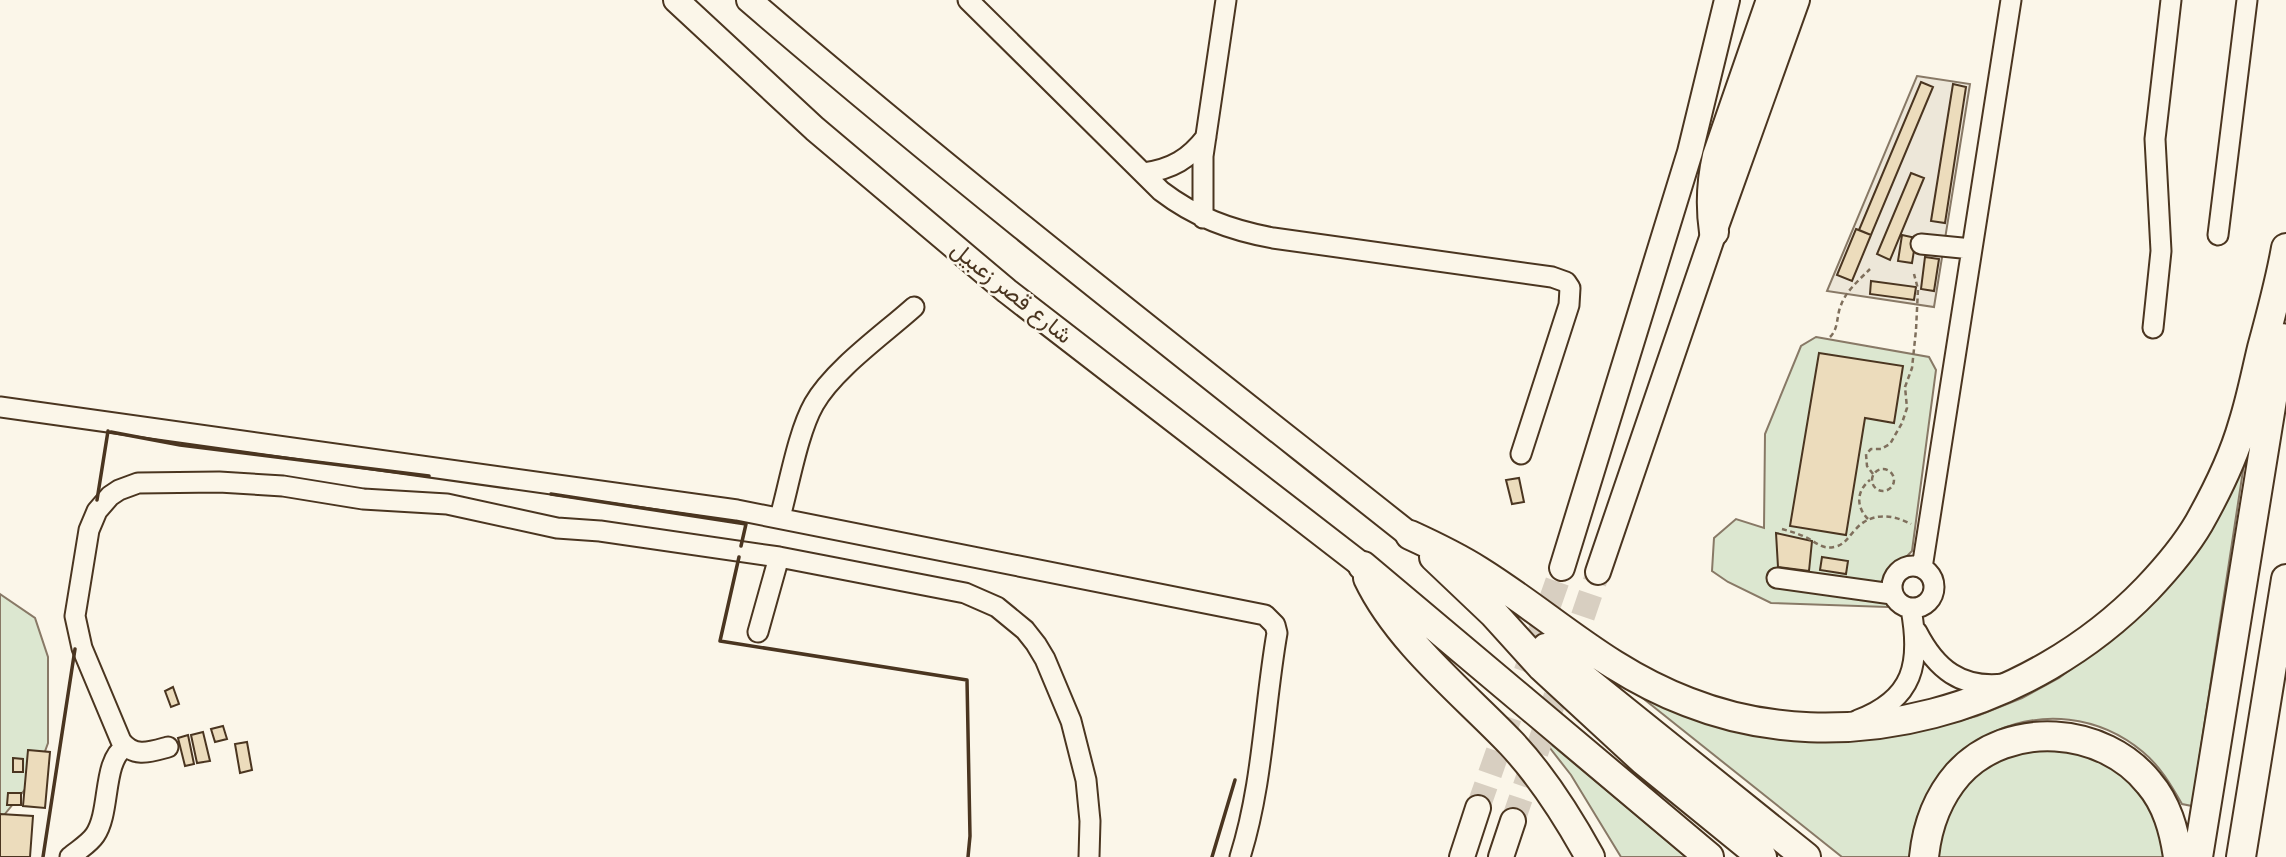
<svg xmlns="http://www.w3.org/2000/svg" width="2286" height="857" font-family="'Nunito Sans',Vazirmatn,sans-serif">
<rect width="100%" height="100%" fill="#fbf6e9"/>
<path fill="#dce7d0" stroke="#887966" stroke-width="2" d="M1816,337L1929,357L1936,370L1912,551C1891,572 1888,577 1887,607L1771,603L1728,582L1712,571L1714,538L1736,519L1764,528L1765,434L1801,346Z
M2244,464L2192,806L2182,804C2171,785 2160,766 2143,752C2052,676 1916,739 1910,857H1842L1630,688L1688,712L1927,729L1977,716L2022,698L2059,678L2099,648L2226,499Z
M0,594L35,618L48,657V743L36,776L0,820Z
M1539,734L1686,857H1621L1571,775Z
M2047,745L2117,765L2151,808L2164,844V857H1932L1946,801L1993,757Z"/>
<path fill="#ede7d9" stroke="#887966" stroke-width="2" d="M1917,76L1970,84L1934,307L1827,291Z"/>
<path fill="#ecdcbc" stroke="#4a3520" stroke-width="2" d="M1921,82L1933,87L1871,235L1859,230Z
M1953,84L1966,87L1945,223L1931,221Z
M1911,173L1924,178L1890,260L1877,254Z
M1856,229L1871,235L1852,281L1837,275Z
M1902,235L1916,238L1912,263L1898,261Z
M1925,257L1939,259L1934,291L1921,289Z
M1871,281L1916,287L1914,300L1870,294Z
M1819,353L1903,366L1894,423L1865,418L1846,535L1790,526Z
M1519,478L1524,502L1512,504L1506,480Z
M1776,533L1812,541L1809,571L1778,567Z
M1822,557L1848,561L1846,574L1820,570Z
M173,687L179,704L171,707L165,691Z
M223,726L227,739L215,742L211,729Z
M203,732L210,761L197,763L191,735Z
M188,735L194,764L185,766L178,738Z
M247,742L252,770L240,773L235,744Z
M28,750L50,752L45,808L23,806Z
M13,758L23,759V772H13Z
M8,793H21V805H7Z
M0,814L33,816L30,857H0Z"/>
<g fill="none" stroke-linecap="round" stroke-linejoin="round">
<path stroke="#d8cfc1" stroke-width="24" stroke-dasharray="24 12" stroke-linecap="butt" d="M1478,808L1562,568
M1513,821L1598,572"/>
<g stroke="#4a3520" stroke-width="23">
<path id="minor" d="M968,0L1161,191C1195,217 1230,230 1273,238L1552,277L1566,282L1570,288L1569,305L1521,454
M1144,173C1172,169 1189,159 1206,137
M1203,218V156L1226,0
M2218,235L2247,0
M1921,244L1972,249
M2153,328L2161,251L2155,139L2171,0
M0,407L737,510L1265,615L1275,625L1277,633C1264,708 1263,784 1240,857
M780,517C789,485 798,432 814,404C834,369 884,334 914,307
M1892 587a21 21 0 1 1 42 0a21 21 0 1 1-42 0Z
M1922,568L2011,0
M1777,578L1892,594
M758,632L779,557
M1917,632C1936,669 1961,689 2004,684
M1858,720C1914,699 1921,663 1911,609
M168,747C150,752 134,758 121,741L82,648L75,616L89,530L97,511L110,496L119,490L138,483L219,482L283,486L363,499L447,504L557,528L600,531L779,557L965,593L997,607L1025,630L1036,644L1045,659L1071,721L1086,780L1090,821L1089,857
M70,857C78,850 89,844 95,835C111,812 102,761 125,747"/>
</g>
<g stroke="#4a3520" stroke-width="28">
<path id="major" d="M676,0L815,129L1007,291L1363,566
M749,0C964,185 1188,359 1410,535
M1562,568L1690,152L1727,0
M1598,572L1714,232L1797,0
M1462,857L1478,808
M1501,857L1513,821"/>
</g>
<g stroke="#4a3520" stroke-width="32">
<path id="highway" d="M1714,232C1710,205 1711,183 1717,156L1771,0
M1410,535C1434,546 1457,557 1479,571C1551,616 1606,671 1688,702C1845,764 2032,708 2147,589C2166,569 2185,547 2199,523C2217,491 2233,459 2243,424C2251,399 2256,373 2262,348C2271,315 2280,282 2286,248
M1434,557L1494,614L1542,667L1644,761L1762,857
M1363,566L1709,857
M1368,578C1398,641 1463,693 1511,743C1543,777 1568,817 1590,857
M1546,648L1806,857
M1924,857C1927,827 1938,797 1958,774C2008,719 2104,726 2149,783C2167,804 2174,830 2178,857
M2198,857L2282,338
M2241,857L2286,579"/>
</g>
<path stroke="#7f6f5c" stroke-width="2.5" stroke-dasharray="5 3.5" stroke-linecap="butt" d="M1830,337C1839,328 1836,317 1841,305C1846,291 1859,280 1870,269
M1872 480a11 11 0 1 1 22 0a11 11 0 1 1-22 0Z
M1873,474L1867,466L1866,454L1871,449H1881L1890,444L1902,423L1907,408L1905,387L1912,368L1916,330L1918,289L1914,274
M1868,519C1856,507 1856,491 1870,480
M1782,529C1789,531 1796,533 1803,536C1814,540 1821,550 1834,547C1845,545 1848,537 1855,530C1870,512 1892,514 1911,524"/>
<use href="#minor" stroke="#fbf6e9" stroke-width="19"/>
<use href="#major" stroke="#fbf6e9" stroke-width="24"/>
<use href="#highway" stroke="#fbf6e9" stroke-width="28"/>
<path stroke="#4a3520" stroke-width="3.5" d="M111,432L180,445L429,476
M551,494L746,524L741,546
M97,500L108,431
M739,557L720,641L967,680L970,836L968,857
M43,857L75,649
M1212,857L1235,780"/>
</g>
<g text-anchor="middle" stroke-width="5" stroke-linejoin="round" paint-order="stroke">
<g font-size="23" fill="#4a3520" stroke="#fbf6e9">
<text transform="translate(1012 292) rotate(39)" y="8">شارع قصر زعبيل</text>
</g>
</g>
</svg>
